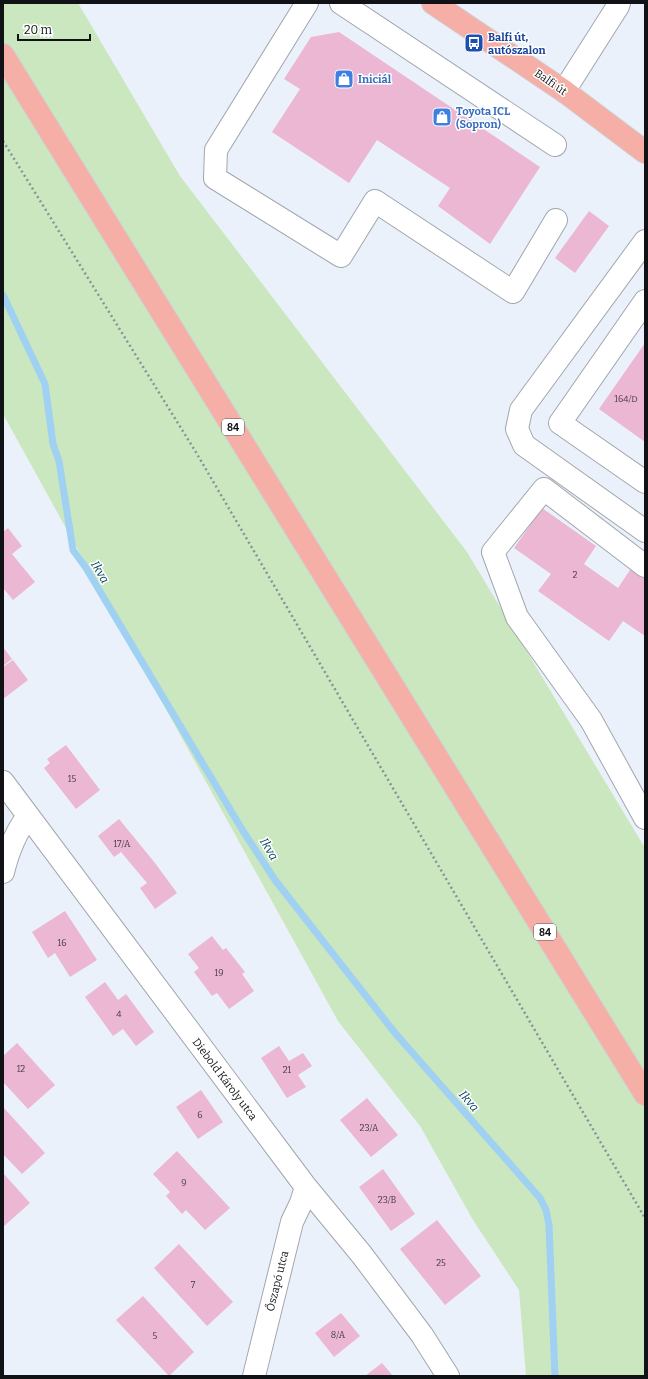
<svg xmlns="http://www.w3.org/2000/svg" width="648" height="1379" font-family="Bitter,serif">
<rect width="100%" height="100%" fill="#ebf1fa"/>
<path fill="#cae7bf" d="M3,3H78L180,176L467,552L645,848V1376H526L519,1290L473,1220L420,1126L338,1021L3,414Z"/>
<g fill="none" stroke-linecap="round" stroke-linejoin="round">
<path stroke="#a0d0f2" stroke-width="7" d="M3,295L45,384L53,444L59,461L73,550L86,568L243,831L275,880L395,1033L540,1198L546,1210L549,1225L555,1376"/>
</g>
<path fill="#ebb7d2" d="M339,32L540,167L490,244L438,206L450,188L377,140L349,183L272,132L300,89L284,79L311,37Z
M589,211L609,226L575,273L555,258Z
M645,343V442L599,409Z
M542,508L596,546L584,564L618,588L632,567L645,576V636L623,621L609,641L538,591L551,574L514,548Z
M8,528L22,546L12,554L35,582L13,600L3,588V532Z
M3,647L12,659L3,666Z
M13,660L28,680L3,699V667Z
M66,745L100,790L76,809L44,768L50,763L47,759Z
M119,819L155,863L177,893L155,909L140,888L147,883L121,852L114,857L98,836Z
M65,911L97,960L70,977L55,953L48,958L32,932Z
M212,936L223,950L226,948L245,972L242,974L254,991L229,1009L217,993L212,996L194,972L199,968L188,954Z
M105,982L118,1000L126,994L154,1032L136,1046L123,1029L113,1036L85,997Z
M17,1043L55,1085L28,1109L3,1082V1056Z
M279,1046L289,1061L303,1053L312,1066L298,1075L306,1087L287,1098L261,1058Z
M201,1090L223,1122L198,1139L176,1107Z
M367,1098L398,1135L371,1157L340,1120Z
M3,1107L45,1153L22,1174L3,1154Z
M177,1151L230,1208L205,1230L186,1210L182,1214L166,1196L170,1192L153,1174Z
M383,1169L415,1214L391,1231L359,1187Z
M3,1173L30,1203L3,1227Z
M437,1220L481,1276L445,1305L400,1249Z
M179,1244L233,1302L207,1326L154,1268Z
M143,1296L194,1352L169,1376L116,1320Z
M341,1313L360,1336L334,1357L315,1333Z
M382,1363L393,1376H365Z"/>
<g fill="none" stroke-linecap="round" stroke-linejoin="round">
<g stroke="#a1a6ae" stroke-width="24">
<path id="minor" d="M307,3L216,150L215,178L341,256L375,201L513,292L556,220
M341,3L555,145
M564,91L618,6L619,3
M645,241L521,410L517,429L524,445L645,531
M645,301L560,423L645,482
M645,566L544,489L493,552L517,617L591,720L645,818
M3,782L306,1187L362,1255L422,1335L448,1376
M3,872C8,852 15,833 28,816
M254,1376L292,1222L301,1203L306,1187"/>
</g>
<g stroke="#cfd0d0" stroke-width="24">
<path id="major" d="M433,3L564,91L645,152
M3,55L645,1094"/>
</g>
<path stroke="#8b9096" stroke-width="2.5" stroke-dasharray="2 3" stroke-linecap="butt" d="M3,141L197,454L645,1218"/>
<use href="#minor" stroke="#fff" stroke-width="22"/>
<use href="#major" stroke="#f5afa6" stroke-width="22"/>
</g>
<defs>
<g id="bus-square" transform="scale(1)"><rect x="-9" y="-9" width="18" height="18" rx="4" fill="#1a4fb4" stroke="#fff"/><path d="M-5-6H5V4H4V6H2V4H-2V6H-4V4H-5ZM-3.5-4V0h7V-4ZM-3.5 1.2v1.5H-2V1.2ZM2 1.2v1.5H3.5V1.2Z" fill="#fff"/></g>
<g id="shop-square" transform="scale(1)"><rect x="-9" y="-9" width="18" height="18" rx="4" fill="#3f7fe0" stroke="#fff"/><path d="M-5-2.5h2.3a2.7 3.5 0 0 1 5.4 0H5L5.5 6h-11ZM-1.5-2.5h3a1.5 2.3 0 0 0-3 0Z" fill="#fff"/></g>
</defs>
<g fill-rule="evenodd">
<use href="#bus-square" x="474" y="43"/>
<use href="#shop-square" x="344" y="79"/>
<use href="#shop-square" x="442" y="117"/>
</g>
<g text-anchor="middle" stroke-width="3" stroke-linejoin="round" paint-order="stroke">
<g font-size="9" fill="#473b44">
<text x="626" y="402">164/D</text>
<text x="575" y="578">2</text>
<text x="72" y="782">15</text>
<text x="122" y="847">17/A</text>
<text x="62" y="946">16</text>
<text x="219" y="976">19</text>
<text x="119" y="1017">4</text>
<text x="21" y="1072">12</text>
<text x="287" y="1073">21</text>
<text x="200" y="1118">6</text>
<text x="369" y="1131">23/A</text>
<text x="184" y="1186">9</text>
<text x="387" y="1203">23/B</text>
<text x="441" y="1266">25</text>
<text x="193" y="1288">7</text>
<text x="338" y="1338">8/A</text>
<text x="155" y="1339">5</text>
</g>
<g fill="#fff" stroke="#58595b" stroke-width="1">
<rect x="222" y="419" width="22" height="16" rx="3"/>
<rect x="534" y="924" width="22" height="16" rx="3"/>
</g>
<g font-size="10" font-weight="bold" fill="#101215">
<text x="233" y="431">84</text>
<text x="545" y="936">84</text>
</g>
<g font-size="11" font-weight="bold" fill="#164399" stroke="#fff" text-anchor="start">
<text x="488" y="41">Balfi út,<tspan x="488" dy="13">autószalon</tspan></text>
</g>
<g font-size="11" font-weight="bold" fill="#366cbe" stroke="#fff" text-anchor="start">
<text x="358" y="83">Iniciál</text>
<text x="456" y="115">Toyota ICL<tspan x="456" dy="13">(Sopron)</tspan></text>
</g>
<g font-size="11" fill="#101215" stroke="#fff">
<text transform="translate(551 82) rotate(35)" y="4">Balfi út</text>
<text transform="translate(225 1079) rotate(53)" y="4">Diebold Károly utca</text>
<text transform="translate(277 1281) rotate(-76)" y="4">Őszapó utca</text>
</g>
<g font-size="12" font-style="italic" fill="#003e5e" stroke="#fff">
<text transform="translate(100 572) rotate(59)" y="4">Ikva</text>
<text transform="translate(269 849) rotate(59)" y="4">Ikva</text>
<text transform="translate(469 1101) rotate(49)" y="4">Ikva</text>
</g>
</g>
<rect width="648" height="1379" fill="none" stroke="#101215" stroke-width="8"/>
<path d="M18 34v6h72v-6" fill="none" stroke="#101215" stroke-width="2"/>
<text x="24" y="34" font-size="12" fill="#101215" stroke="#ffffff" stroke-width="3" paint-order="stroke">20 m</text>
</svg>
